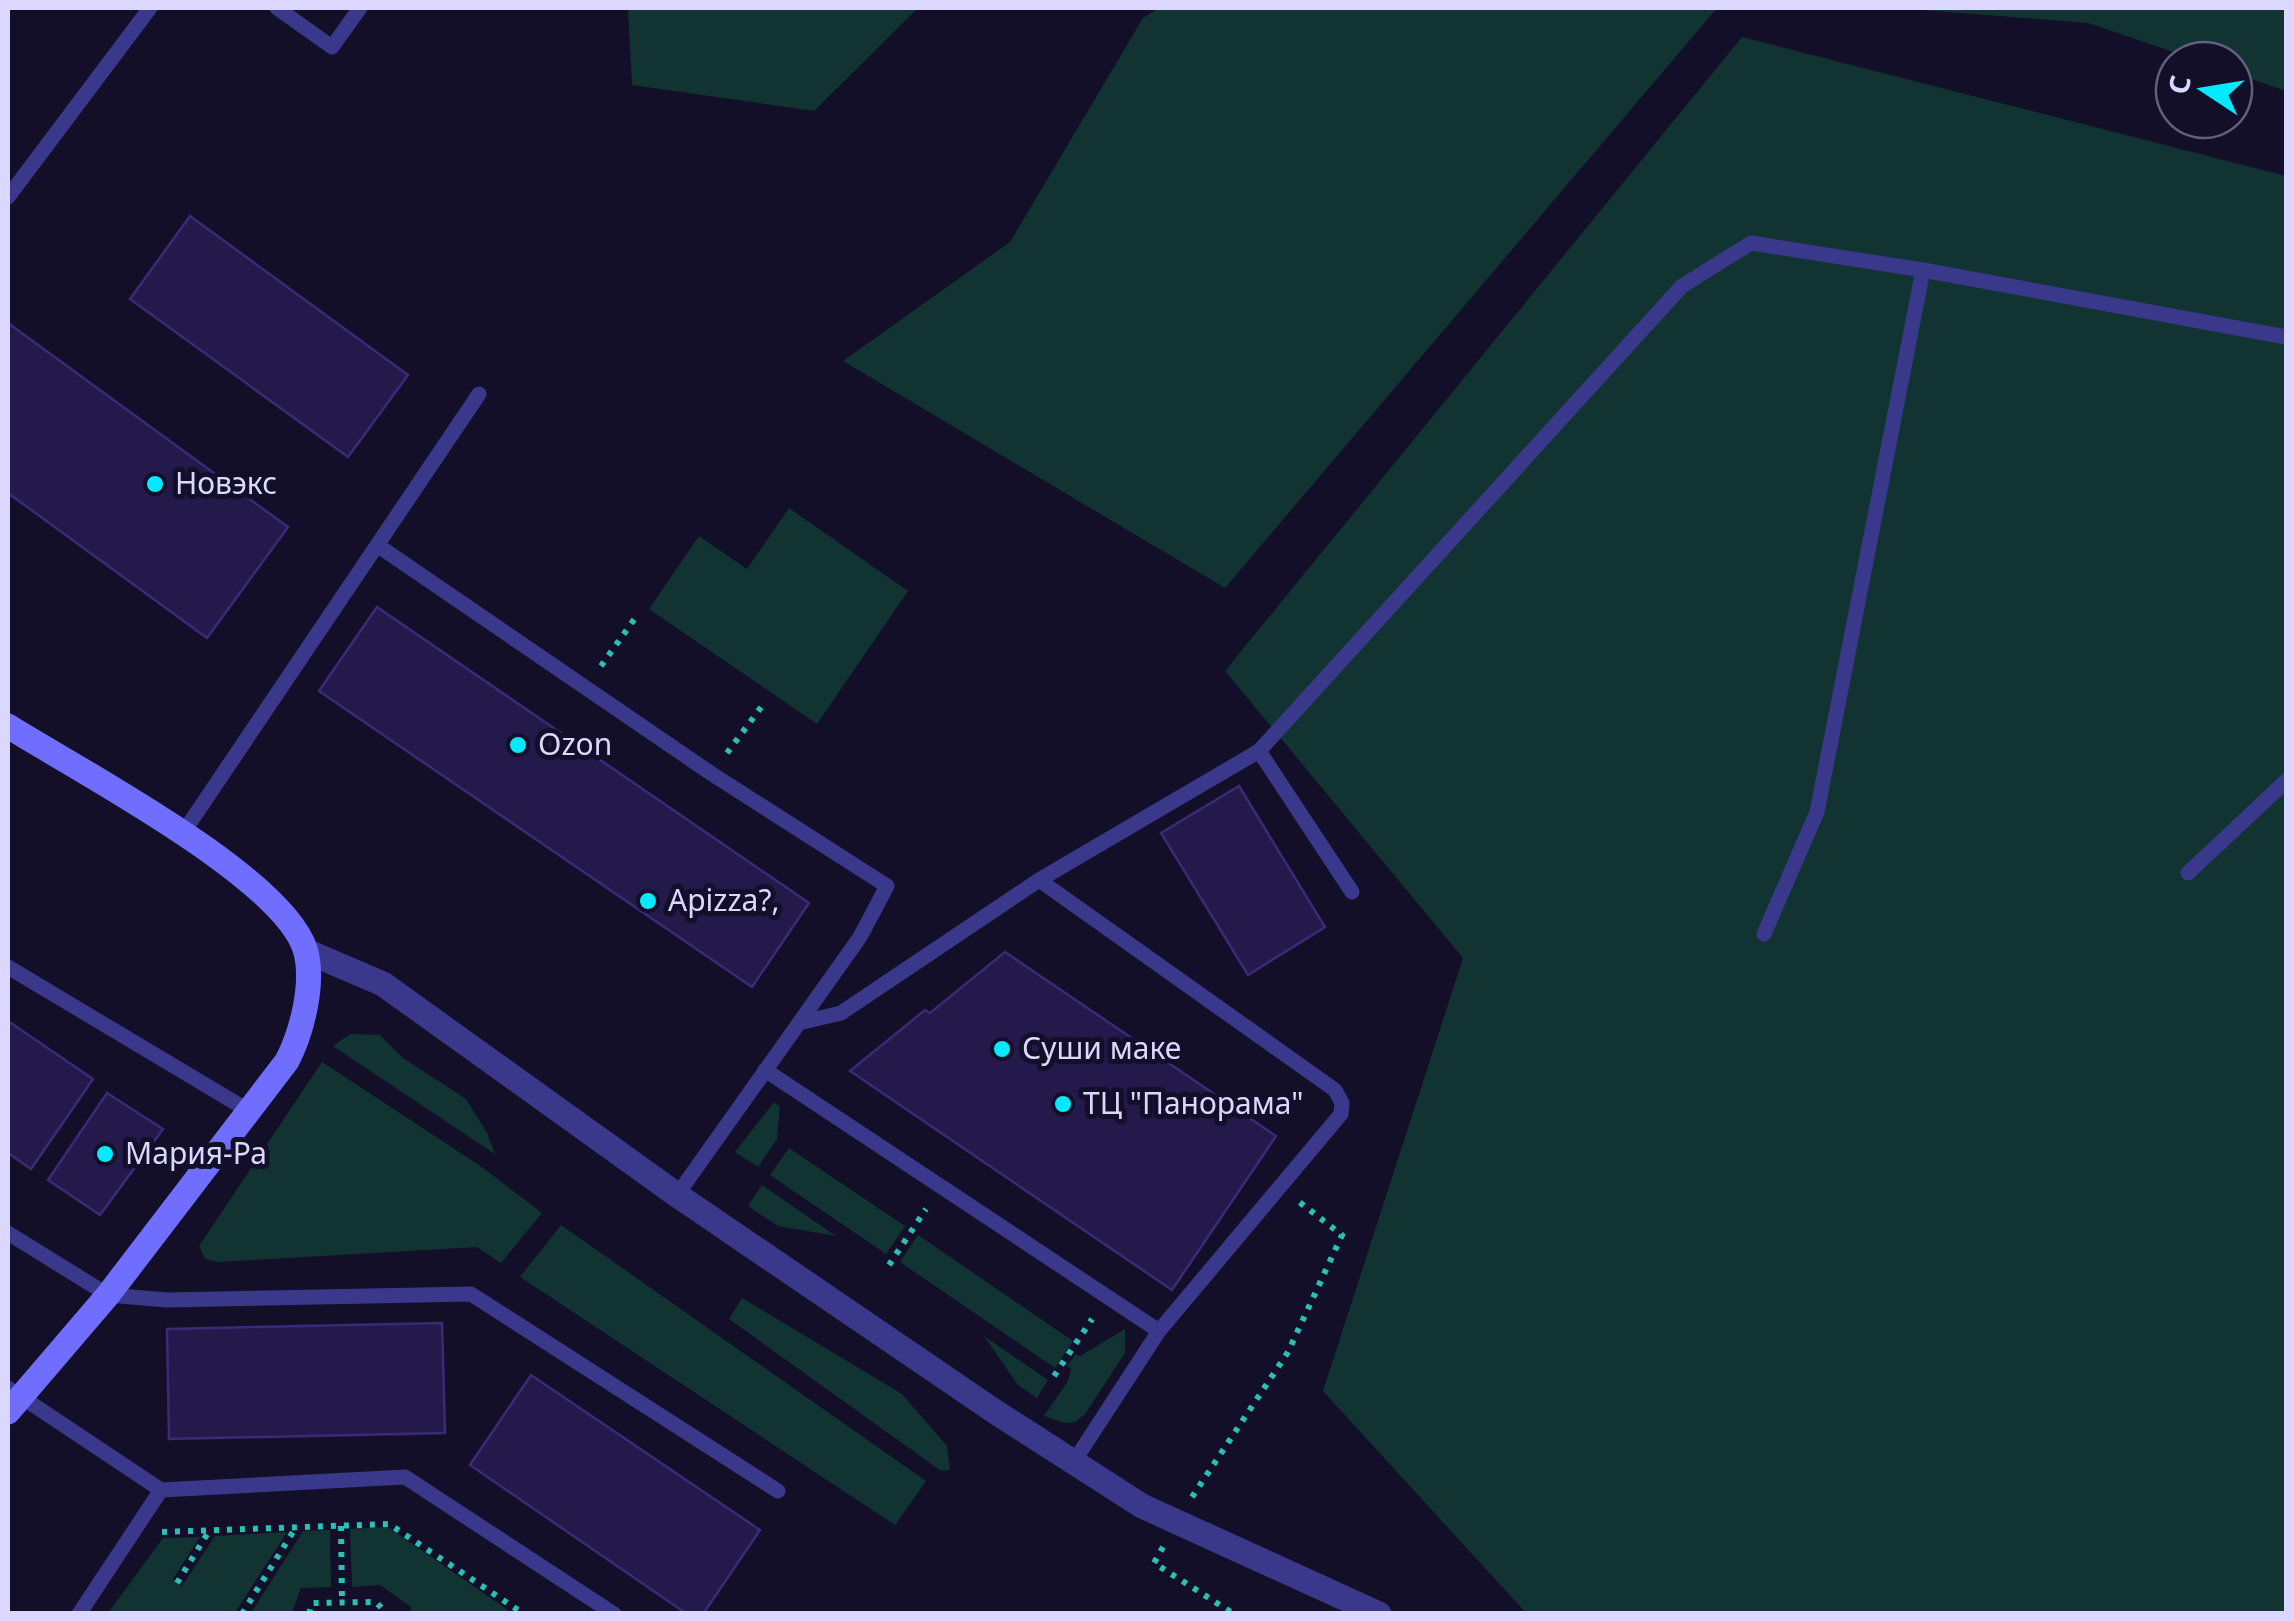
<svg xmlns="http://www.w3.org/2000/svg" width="2294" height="1621" font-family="'Noto Sans',sans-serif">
<rect width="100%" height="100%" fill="#130f29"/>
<path fill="#113332" d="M628,8H918L814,111L632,85Z
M1159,8H1717L1225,588L843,361L1010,242L1143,18Z
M1898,8H2286V91L2234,73V60H2197L2088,23Z
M1742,37L2286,176V1613H1526L1323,1391L1463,958L1225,671Z
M789,508L908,591L817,724L649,609L699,536L747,569Z
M350,1034L380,1035L403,1058L466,1099L487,1133L495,1154L333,1046Z
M322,1062L479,1165L542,1213L501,1263L477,1247L218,1262L205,1259L199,1246Z
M774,1102L780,1107L777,1139L758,1167L735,1152Z
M789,1148L905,1226L886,1254L770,1175Z
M762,1185L836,1236L778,1226L748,1206Z
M561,1225L926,1481L895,1525L520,1277Z
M918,1235L1073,1341L1055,1368L900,1262Z
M742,1298L902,1394L947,1446L950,1470L941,1471L729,1319Z
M1125,1329V1353L1085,1414L1075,1422L1065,1423L1044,1416L1068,1381L1071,1369L1067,1366L1076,1354L1080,1356Z
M984,1336L1048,1380L1037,1398L1018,1385Z
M388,1527L508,1610L506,1613H411V1607L380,1585L352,1587L350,1529Z
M330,1530L331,1587L301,1588L292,1613H251L303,1531Z
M287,1532L235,1613H108L163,1538L200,1537L173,1579L182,1586L215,1536Z"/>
<path fill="#231a4b" stroke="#392b78" stroke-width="2.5" d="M190,216L408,375L348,457L130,299Z
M8,323L288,527L207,638L8,493Z
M377,607L809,903L752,987L319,691Z
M1239,786L1325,927L1248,975L1161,833Z
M1005,952L1276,1136L1172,1290L850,1071L925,1010L930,1013Z
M8,1021L93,1079L31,1169L8,1153Z
M107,1093L163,1129L100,1215L48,1180Z
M442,1323L445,1433L169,1439L167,1329Z
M531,1375L760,1530L703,1614H687L470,1465Z"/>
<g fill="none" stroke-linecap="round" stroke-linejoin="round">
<path stroke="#2ac0b5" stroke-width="6" stroke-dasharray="5 8" stroke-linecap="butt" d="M601,666L638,614
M727,753L765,702
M889,1265L926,1209
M1054,1376L1092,1319
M1192,1497L1288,1352L1342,1235L1298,1201
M341,1526L342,1603
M162,1532L389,1524L524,1614
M1163,1547L1154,1563L1234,1614
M177,1583L209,1531
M242,1614L296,1527
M309,1614L312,1603L376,1602L387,1614"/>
<path stroke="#3a388a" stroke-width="15" d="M277,8L332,47L360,8
M8,197L150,8
M377,545L712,774L887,886L860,937L799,1023
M1259,751L1352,892
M183,833L479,394
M2188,873L2286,781
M1039,880L1335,1090L1342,1103L1341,1114L1159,1331L1075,1460
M1764,934L1817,812L1923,270
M8,967L249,1111
M765,1070L1159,1331
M677,1195L799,1023L841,1013L1039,880L1259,751L1682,286L1751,243L1923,270L2286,337
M8,1233L108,1295L167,1300L471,1294L778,1491
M8,1388L161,1490L405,1477L614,1614
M79,1614L161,1490"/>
<path stroke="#3a388a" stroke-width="25" d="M306,951L383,984L677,1195L997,1413L1142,1506L1379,1614"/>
<path stroke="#706eff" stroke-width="25" d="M8,726C76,769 281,876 305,949C315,982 302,1032 287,1061L108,1295L8,1412"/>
</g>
<g fill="#03e9ff" stroke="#130f29" stroke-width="4">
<circle cx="155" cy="484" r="10"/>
<circle cx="518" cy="745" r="10"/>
<circle cx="648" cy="901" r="10"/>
<circle cx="1002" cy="1049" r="10"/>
<circle cx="1063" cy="1104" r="10"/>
<circle cx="105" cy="1154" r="10"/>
</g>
<g text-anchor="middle" stroke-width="10" stroke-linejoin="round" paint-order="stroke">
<g font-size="30" fill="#dbd7ff" stroke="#130f29" text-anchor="start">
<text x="175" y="494">Новэкс</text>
<text x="538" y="755">Ozon</text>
<text x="668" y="911">Apizza?,</text>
<text x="1022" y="1059">Суши маке</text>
<text x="1083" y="1114">ТЦ "Панорама"</text>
<text x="125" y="1164">Мария-Ра</text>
</g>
</g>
<rect width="2294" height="1621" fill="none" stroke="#dbd7ff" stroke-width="20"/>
<g transform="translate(2204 90) rotate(282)"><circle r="48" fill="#130f29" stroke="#635f7f" stroke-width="2.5"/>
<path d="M0-8L18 38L0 25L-18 38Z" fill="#03e9ff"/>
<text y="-15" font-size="28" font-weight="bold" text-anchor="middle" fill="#dbd7ff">С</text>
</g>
</svg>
